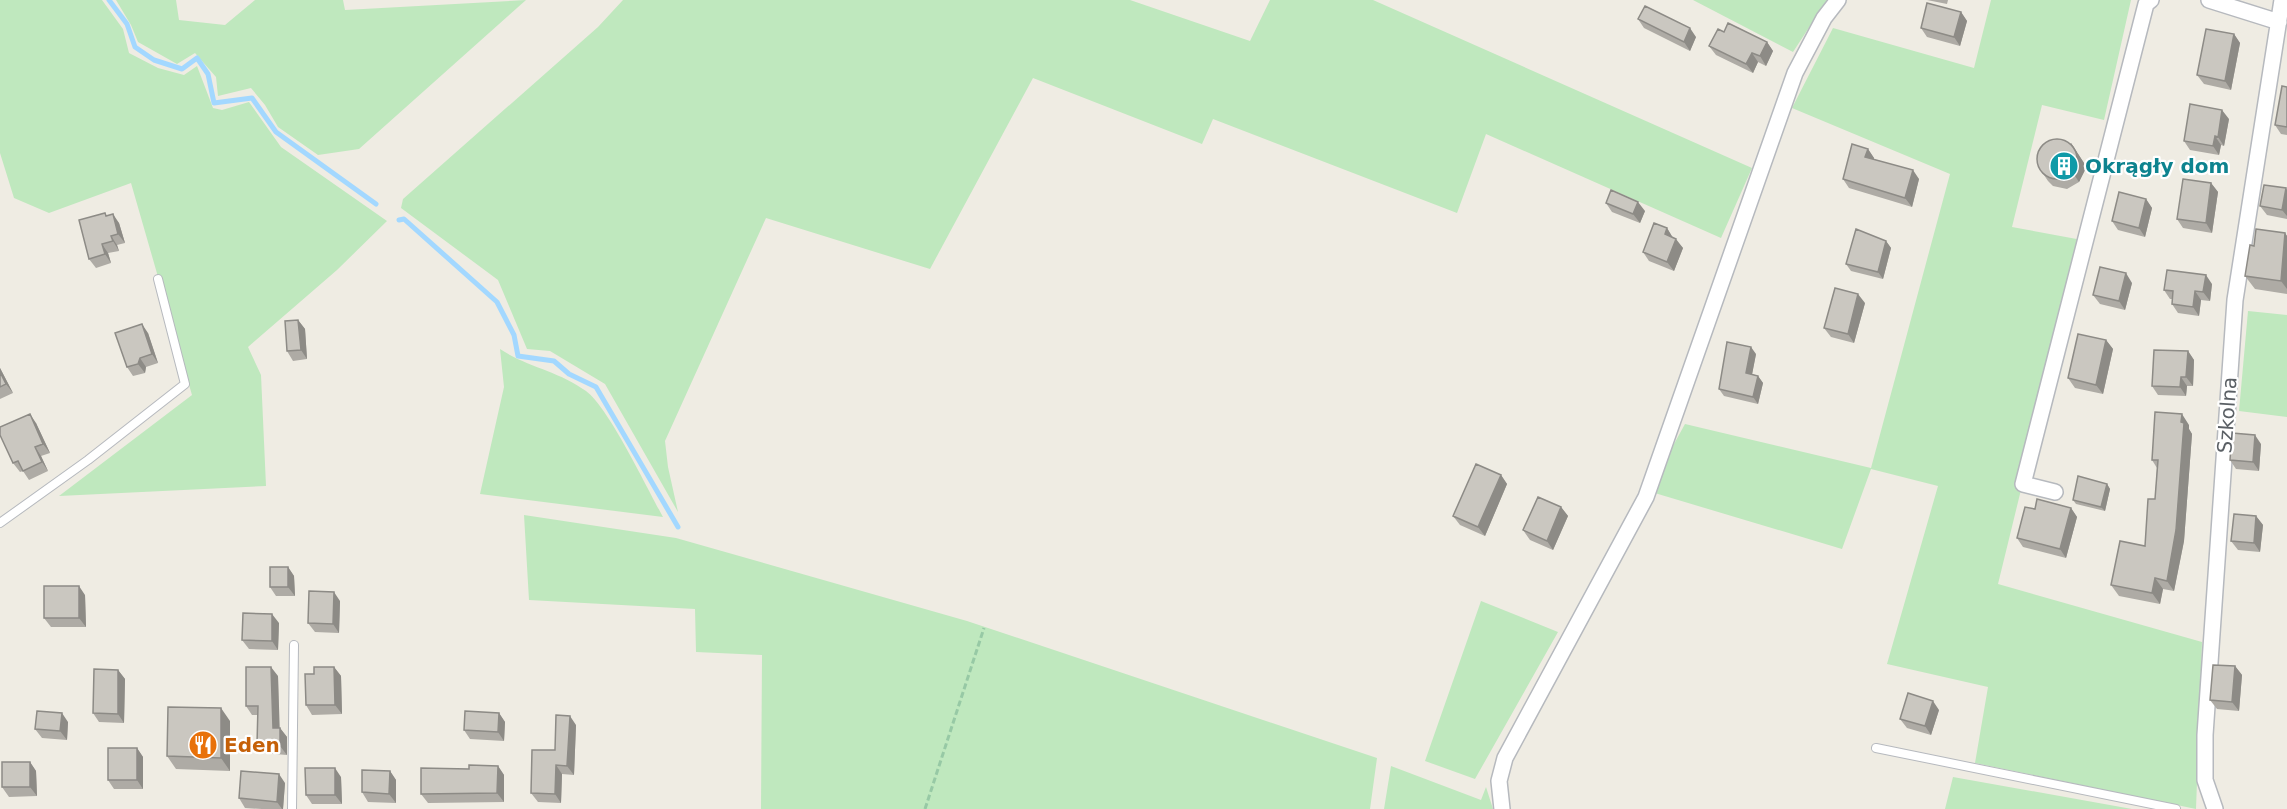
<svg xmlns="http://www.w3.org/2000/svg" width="2287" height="809" font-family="'DejaVu Sans',sans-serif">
<rect width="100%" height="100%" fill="#efece3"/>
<path fill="#bfe8be" d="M0,0H102L123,29L129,53L158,68L184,75L197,66L213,108L222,110L249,102L281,147L387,221L337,270L248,347L261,375L266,486L59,496L192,395L131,183L49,213L14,198L0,153Z
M116,0H176L179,20L225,25L255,0H343L345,10L526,0L359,149L318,155L278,127L265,105L251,88L218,96L216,77L195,53L177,64L138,42L131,25Z
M623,0H1130L1250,41L1270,0H1373L1752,168L1721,238L1486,134L1457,213L1213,119L1202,144L1033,78L930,269L766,218L665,441L668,467L678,512L605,384L550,351L527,349L498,280L401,208L403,199L598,27Z
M1693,0H1827L1793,52Z
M1991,0H2131L2104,120L2042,105L2012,227L2082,240L1998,584L2202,642L2196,809L1975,763L1988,687L1887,664L1938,486L1871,469L1842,549L1648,491L1685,424L1871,468L1950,174L1792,108L1833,28L1974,68Z
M2248,311L2287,315V417L2239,411Z
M500,349C527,367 559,371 586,391C609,408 647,488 663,517L480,494L504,387Z
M524,515L676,538L967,621L1377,758L1370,809H761L762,655L696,652L695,609L529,600Z
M1481,601L1558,632L1475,779L1425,761Z
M1391,766L1481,800L1486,787L1493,809H1384Z
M1953,777L2132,809H1945Z"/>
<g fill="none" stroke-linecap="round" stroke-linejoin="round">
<path stroke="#a3d8ff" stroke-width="5" d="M109,0L127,24L135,47L154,60L182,69L197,58L208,74L214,103L252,98L276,132L376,204
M399,220L404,219L497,302L514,335L518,356L554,361L569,374L596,387L678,527"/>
<g stroke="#b6b9be" stroke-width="10">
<path id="lane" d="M0,523L88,460L185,384L158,279
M1876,748L2176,809
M292,809L294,645"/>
</g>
<g stroke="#b6b9be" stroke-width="18">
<path id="street" d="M2209,0L2279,22
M2055,492L2023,484L2146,4L2151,0
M1502,809L1499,781L1505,758L1646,497L1795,73L1824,18L1838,0
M2215,809L2205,780V735L2235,300L2282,0"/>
</g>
<path stroke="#97c9a5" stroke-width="3" stroke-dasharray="6 3" stroke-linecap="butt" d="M925,809L984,628"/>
<use href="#lane" stroke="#fff" stroke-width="8"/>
<use href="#street" stroke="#fff" stroke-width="15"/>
</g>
<path fill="#aeaba5" d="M1927,0H1948L1947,4Z
M1961,12L1967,21L1960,46L1927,37L1921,28Z
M1638,19L1696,37L1690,51L1644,28Z
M1724,32L1767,42L1773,51L1766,66L1758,62L1753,73L1716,55L1709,46Z
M2234,34L2240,43L2231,90L2204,84L2197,75Z
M2287,87V135L2281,134L2275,125Z
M2229,119L2224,146L2221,145L2219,155L2190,150L2184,141Z
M2071,143L2084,163L2085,170L2079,182L2067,189L2053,186L2048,181L2042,172Z
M1868,149L1874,158V159L1919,179L1912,207L1849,188L1843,179Z
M2211,183L2218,192L2212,233L2183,228L2177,219Z
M2286,188L2287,190V219L2267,215L2260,206Z
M2146,199L2152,208L2145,237L2118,230L2112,221Z
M1606,203L1645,211L1640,223L1612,212Z
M107,215L119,223L125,243L117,245L119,251L108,253L111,263L96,268L89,259Z
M1667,228L1673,238L1683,248L1674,271L1649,261L1643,252Z
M2285,233L2287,236V294L2255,289L2245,276L2254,246Z
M1886,241L1891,248L1883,279L1851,271L1846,264Z
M2132,283L2125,310L2100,304L2093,295Z
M2212,284L2210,301L2201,300L2199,316L2178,313L2172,304V299H2170L2164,290Z
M1865,303L1854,343L1831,337L1824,328Z
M298,320L305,329L307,359L293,361L287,351Z
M148,333L158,363L146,367L145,373L133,376L127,367Z
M2106,340L2113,349L2103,394L2075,388L2068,378Z
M2188,351L2194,360L2193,386H2187L2186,396L2158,395L2152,386Z
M1756,354L1752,374L1758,376L1763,383L1758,404L1724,396L1719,389Z
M0,368L13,393L0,399Z
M36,423L50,453L41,456L48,471L29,480L23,471L20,472L13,463Z
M2189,425V429L2192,434L2184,541L2174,591L2163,589L2160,604L2119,596L2111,585L2145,546L2155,499L2157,468L2152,460Z
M2261,444L2259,471L2236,469L2230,460Z
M1501,475L1507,484L1485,536L1460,525L1453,516Z
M2107,484L2110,489L2105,511L2076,504L2073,500Z
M1561,507L1568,516L1553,550L1530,540L1523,530Z
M2071,508L2077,517L2066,558L2023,547L2017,538L2035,509Z
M2256,516L2263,525L2260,552L2238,550L2231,541Z
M288,567L294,576L295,596H276L270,587Z
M85,595L86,627H51L44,618Z
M340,601L339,633L315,632L308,623Z
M279,623L278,650L249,649L242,640Z
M2235,666L2242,675L2239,711L2217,709L2210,700Z
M334,667L341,676L342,714L312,715L306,705L314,674Z
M118,670L125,679L124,723L99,722L93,713Z
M278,676L279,728H280L287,737V755L263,753L257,744L258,715H252L246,706Z
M1939,710L1931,735L1907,728L1900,719Z
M499,713L505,722L504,741L470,739L464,730Z
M230,721V771L176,769L167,756Z
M68,722L67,740L42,738L35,729Z
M576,725L574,775L562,774L561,803L538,802L531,793L555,750Z
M137,748L143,757V789H114L108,780Z
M30,762L36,771L37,796L9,797L2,787Z
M498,766L504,775V802L428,803L421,794L469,769Z
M390,771L396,780V803L368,802L362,792Z
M341,777L342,804H312L306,795Z
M285,783L283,809H262L245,808L239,798Z"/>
<path fill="#8d8b86" d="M1961,12L1967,21L1960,46L1954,37Z
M1690,28L1696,37L1690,51L1684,42Z
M2234,34L2240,43L2231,90L2225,81Z
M1767,42L1773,51L1766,66L1760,56Z
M1752,53L1758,62L1753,73L1746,64Z
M2222,110L2229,119L2224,146L2218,137Z
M2215,136L2221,145L2219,155L2213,146Z
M2071,143L2084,163L2085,170L2079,182L2073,173Z
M1868,149L1874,158L1872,166L1865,157Z
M1913,170L1919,179L1912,207L1905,198Z
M2211,183L2218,192L2212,233L2206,223Z
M2286,188L2287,190V216L2282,210Z
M2146,199L2152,208L2145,237L2139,228Z
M1638,202L1645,211L1640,223L1633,214Z
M113,214L119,223L125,243L118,234Z
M1667,228L1673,238L1665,234Z
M2285,233L2287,236V289L2281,281Z
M111,236L117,245L119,251L113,241Z
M1676,239L1683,248L1674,271L1667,262Z
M1886,241L1891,248L1883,279L1878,272Z
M102,244L108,253L111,263L105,254Z
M2126,273L2132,283L2125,310L2119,301Z
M2206,275L2212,284L2210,301L2203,292Z
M2195,291L2201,300L2199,316L2193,307Z
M1858,294L1865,303L1854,343L1848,334Z
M298,320L305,329L307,359L301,350Z
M142,324L148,333L158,363L152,354Z
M2106,340L2113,349L2103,394L2096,385Z
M1751,347L1756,354L1751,380L1746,373Z
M2188,351L2194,360L2193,386L2186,377Z
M140,358L146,367L145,373L138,364Z
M0,368L13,393L6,384L0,372Z
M1758,376L1763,383L1758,404L1753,397Z
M2181,377L2187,386L2186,396L2180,387Z
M30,414L36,423L50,453L43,444Z
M2182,414L2189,425V429L2192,434L2184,541L2174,591L2167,581Z
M2255,435L2261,444L2259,471L2253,462Z
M35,447L41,456L48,471L42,462Z
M1501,475L1507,484L1485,536L1478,527Z
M2107,484L2110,489L2105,511L2101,507Z
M1561,507L1568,516L1553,550L1547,541Z
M2071,508L2077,517L2066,558L2060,549Z
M2256,516L2263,525L2260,552L2254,543Z
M288,567L294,576L295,596L288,587Z
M2155,578L2163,589L2160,604L2152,593Z
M79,586L85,595L86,627L79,618Z
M334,592L340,601L339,633L333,624Z
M272,614L279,623L278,650L272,641Z
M2235,666L2242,675L2239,711L2232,702Z
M271,667L278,676L280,737L273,728Z
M334,667L341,676L342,714L335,705Z
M118,670L125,679L124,723L118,714Z
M1933,701L1939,710L1931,735L1925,726Z
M221,708L230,721V771L221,758Z
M62,713L68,722L67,740L60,731Z
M499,713L505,722L504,741L498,732Z
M570,716L576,725L574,775L567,766Z
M280,728L287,737V755L280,746Z
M137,748L143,757V789L137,780Z
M30,762L36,771L37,796L30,787Z
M556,765L562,774L561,803L555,794Z
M498,766L504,775V802L497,793Z
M335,768L341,777L342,804L335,795Z
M390,771L396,780V803L389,794Z
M279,774L285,783L283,809H282L277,802Z"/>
<path fill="#cac7c0" stroke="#8d8b86" stroke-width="1.5" d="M1927,3L1961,12L1954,37L1921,28Z
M1645,6L1690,28L1684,42L1638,19Z
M1728,23L1767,42L1760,56L1752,53L1746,64L1709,46L1718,29L1724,32Z
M2206,29L2234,34L2225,81L2197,75Z
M2282,86L2287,87V127L2275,125Z
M2190,104L2222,110L2218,137L2215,136L2213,146L2184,141Z
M2037 159a20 20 0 1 1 40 0a20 20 0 1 1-40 0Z
M1852,144L1868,149L1865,157L1913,170L1905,198L1843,179Z
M2183,179L2211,183L2206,223L2177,219Z
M2264,185L2286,188L2282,210L2260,206Z
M1611,190L1638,202L1633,214L1606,203Z
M2119,192L2146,199L2139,228L2112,221Z
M105,213L106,216L113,214L118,234L111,236L113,241L102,244L105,254L89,259L79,220Z
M1654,223L1667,228L1665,234L1676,239L1667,262L1643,252Z
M1856,229L1886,241L1878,272L1846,264Z
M2256,229L2285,233L2281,281L2245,276L2250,245L2254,246Z
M2100,267L2126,273L2119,301L2093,295Z
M2167,270L2206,275L2203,292L2195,291L2193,307L2172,304L2173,291L2164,290Z
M1835,288L1858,294L1848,334L1824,328Z
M298,320L301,350L287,351L285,321Z
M142,324L152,354L140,358L138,364L127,367L115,333Z
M2078,334L2106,340L2096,385L2068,378Z
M1727,342L1751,347L1746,373L1758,376L1753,397L1719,389Z
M2154,350L2188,351L2186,377H2181L2180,387L2152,386Z
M0,372L6,384L0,387Z
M2155,412L2182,414L2181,422L2184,423L2176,530L2167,581L2155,578L2152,593L2111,585L2120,541L2145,546L2148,499H2155L2158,460H2152Z
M30,414L43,444L35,447L42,462L23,471L18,461L13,463L0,435V427Z
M2232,433L2255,435L2253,462L2230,460Z
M1476,464L1501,475L1478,527L1453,516Z
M2078,476L2107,484L2101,507L2073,500Z
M1538,497L1561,507L1547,541L1523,530Z
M2037,499L2071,508L2060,549L2017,538L2025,507L2035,509Z
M2234,514L2256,516L2254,543L2231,541Z
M270,567H288V587H270Z
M44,586H79V618H44Z
M309,591L334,592L333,624L308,623Z
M243,613L272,614V641L242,640Z
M2213,665L2235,666L2232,702L2210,700Z
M246,667H271L273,728H280V746L257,744L258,706H246Z
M314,667H334L335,705H306L305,674H314Z
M94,669L118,670V714L93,713Z
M1908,693L1933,701L1925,726L1900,719Z
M168,707L221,708V758L167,756Z
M37,711L62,713L60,731L35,729Z
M465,711L499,713L498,732L464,730Z
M556,715L570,716L567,766L556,765L555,794L531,793L532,750H555Z
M108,748H137V780H108Z
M2,762H30V787H2Z
M469,765L498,766L497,793L421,794V768L469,769Z
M305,768H335V795H306Z
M362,770L390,771L389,794L362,792Z
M241,771L279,774L277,802L239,798Z"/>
<defs>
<g id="building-disc" transform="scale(1.5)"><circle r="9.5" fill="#0f9aa8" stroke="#fff"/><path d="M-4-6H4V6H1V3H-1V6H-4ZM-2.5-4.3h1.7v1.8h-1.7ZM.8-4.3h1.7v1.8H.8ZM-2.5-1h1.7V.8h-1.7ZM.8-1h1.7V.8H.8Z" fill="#fff"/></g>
<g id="restaurant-disc" transform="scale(1.5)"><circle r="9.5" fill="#e8710a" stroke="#fff"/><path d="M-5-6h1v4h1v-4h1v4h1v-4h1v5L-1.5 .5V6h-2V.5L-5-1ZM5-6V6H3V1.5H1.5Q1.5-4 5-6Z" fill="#fff"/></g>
</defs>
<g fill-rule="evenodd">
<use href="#building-disc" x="2064" y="166"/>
<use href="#restaurant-disc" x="203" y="745"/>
</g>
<g text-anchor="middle" stroke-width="4.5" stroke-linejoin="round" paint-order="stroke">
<g font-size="20" font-weight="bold" fill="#0d838f" stroke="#fff" text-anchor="start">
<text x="2085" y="173">Okrągły dom</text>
</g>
<g font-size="20" fill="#5b6065" stroke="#fff">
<text transform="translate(2227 415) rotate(-86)" y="7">Szkolna</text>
</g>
<g font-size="20" font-weight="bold" fill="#c56008" stroke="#fff" text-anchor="start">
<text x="224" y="752">Eden</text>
</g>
</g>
</svg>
